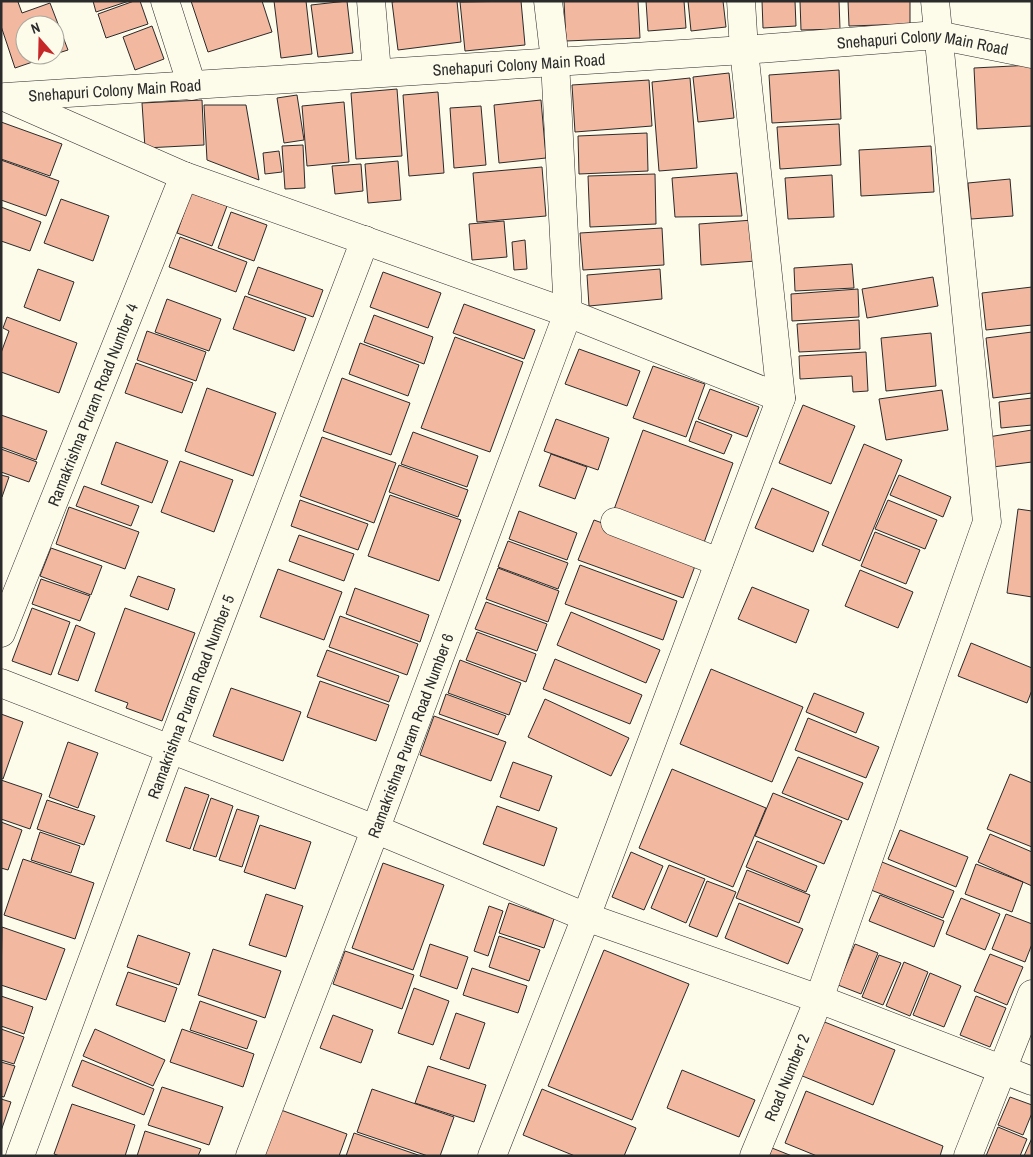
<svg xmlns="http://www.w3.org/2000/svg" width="1033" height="1157" font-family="'Archivo Narrow',sans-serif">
<rect width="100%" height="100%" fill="#fdfbea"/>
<path fill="#f2b8a0" stroke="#2b2b2b" d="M1,1H20L18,2L22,13L50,3L68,50L55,54V25H25V55H53L15,68L1,26Z
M93,1H129L96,12Z
M134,1H140L148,24L106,38L98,14Z
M191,1H262L272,32L208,52Z
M274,1H306L312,54L281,58Z
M347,1L353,53L318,57L311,5Z
M398,1H457L461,42L398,50L392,2Z
M521,1L525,45L465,51L460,2Z
M564,1H638L640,38L566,41Z
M646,1H684L686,28L648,31Z
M688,1H723L726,27L691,31Z
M762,1H795L796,26L763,28Z
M800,1H839L840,29L801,30Z
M848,1H910V24L849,26Z
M152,26L164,59L135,70L123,37Z
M1032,65V126L977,129L974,68Z
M839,70L841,119L772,123L769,75Z
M729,73L734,118L698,122L693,77Z
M690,78L697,168L659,171L652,82Z
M649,80L652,126L575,132L572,85Z
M397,89L402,156L356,159L351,93Z
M438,92L444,173L409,176L403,95Z
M297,95L304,140L284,143L277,98Z
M202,100L204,145L145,148L142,103Z
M541,100L546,158L499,163L494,105Z
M344,102L349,162L307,166L302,106Z
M204,105H246L259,180L207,160Z
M481,106L486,165L454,168L450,108Z
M1,122L62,144L50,176L1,159Z
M839,124L841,165L780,169L777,127Z
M647,133L648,171L579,174L578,136Z
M303,145L305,188L285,189L282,146Z
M931,146L934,192L861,196L859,150Z
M279,151L282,172L265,174L263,153Z
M1,160L59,181L46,216L1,200Z
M398,161L401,200L368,203L365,164Z
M361,164L363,191L335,194L332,166Z
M542,167L546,216L477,222L473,173Z
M737,173L742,216L675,217L672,178Z
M655,174L656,224L590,227L588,176Z
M832,175L834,217L788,219L785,178Z
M1010,179L1013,216L971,219L968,183Z
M191,193L227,206L212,246L177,233Z
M61,199L109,216L93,261L44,243Z
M1,207L41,222L30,251L1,241Z
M231,212L267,225L254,261L218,248Z
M753,220L756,261L701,265L699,224Z
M504,221L507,257L472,260L469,224Z
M662,228L664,265L583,270L580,233Z
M180,237L247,262L236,292L169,267Z
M525,240L527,269L514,270L512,242Z
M852,264L854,288L795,291L794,268Z
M258,267L323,290L313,317L248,294Z
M38,269L74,282L60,321L24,307Z
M660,269L662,299L589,306L587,275Z
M383,272L441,293L428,328L370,307Z
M933,277L938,306L867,318L862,289Z
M1032,287V325L986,330L982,293Z
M858,289L859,317L792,321L791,294Z
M245,296L306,318L294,351L233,329Z
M167,299L221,319L209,351L155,332Z
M464,304L535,330L524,359L453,333Z
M374,315L433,337L424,364L364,342Z
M7,317L77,343L59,393L1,372V353L9,331L3,328Z
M859,320L860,349L799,352L797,324Z
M147,331L206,352L196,381L137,360Z
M1032,332V393L993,398L986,338Z
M931,333L936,386L886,391L881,338Z
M455,337L523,362L490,452L421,428Z
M360,343L419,365L408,396L349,374Z
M579,349L640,371L627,406L565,384Z
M866,352L868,391L853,392L852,376L800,379L799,356Z
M136,363L193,383L182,413L125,393Z
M653,366L705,384L686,437L633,418Z
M342,378L410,403L391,455L323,431Z
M207,388L276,413L253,476L185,451Z
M710,389L759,407L747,437L698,419Z
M942,390L948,430L886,440L879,399Z
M1032,398V425L1001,428L999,402Z
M803,405L855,426L831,484L779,463Z
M1,415L47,431L36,460L1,447Z
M556,419L609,438L598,470L544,451Z
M696,421L732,435L724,454L689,441Z
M643,430L733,463L702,548L612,515Z
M1032,430V462L993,467L988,437Z
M413,432L478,456L467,487L401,464Z
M322,437L396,463L374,523L300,496Z
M116,442L168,461L152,503L101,484Z
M864,444L902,460L860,561L822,545Z
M1,449L37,462L29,482L1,472Z
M551,454L587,467L575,499L539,486Z
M180,461L233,480L214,532L161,512Z
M399,465L468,490L458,517L389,492Z
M1,475L9,477L2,497H1Z
M899,475L951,497L943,517L890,495Z
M84,486L139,506L131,526L76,506Z
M772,488L829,512L813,552L755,528Z
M390,495L461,520L439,581L368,556Z
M300,500L368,524L358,550L291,526Z
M888,500L937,520L925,549L875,529Z
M69,507L139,532L125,569L56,544Z
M1018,509L1032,511V597L1007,593Z
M519,511L577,533L567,560L509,539Z
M594,520L698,558L683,598L578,560Z
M875,532L920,550L906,584L861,566Z
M299,535L354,554L344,581L289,561Z
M508,541L568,563L558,589L498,567Z
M51,548L102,566L91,595L40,576Z
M580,565L677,601L663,640L565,604Z
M498,568L559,591L548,622L486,599Z
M278,569L342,592L324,640L260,617Z
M860,570L913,592L898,628L845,606Z
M138,576L175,589L168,610L130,596Z
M41,579L90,596L80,621L32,604Z
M752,587L809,610L796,643L738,619Z
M355,588L429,615L420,642L346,614Z
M486,602L547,624L537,651L475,629Z
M32,608L70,622L51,675L12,661Z
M125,608L195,633L162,721L126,708L128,703L95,691Z
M571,612L660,650L646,683L557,645Z
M340,616L418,644L407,675L329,647Z
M76,625L95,633L78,681L58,674Z
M477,632L536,654L526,682L466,660Z
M971,643L1032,668V690L1027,703L958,676Z
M327,650L399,676L389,702L317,676Z
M555,659L642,695L630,724L543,689Z
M460,660L521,683L509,715L448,693Z
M711,669L803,707L772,782L680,744Z
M320,681L389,705L376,741L307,717Z
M231,688L301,712L283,761L213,736Z
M814,693L864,713L856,733L806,712Z
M446,694L506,716L498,735L439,714Z
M545,699L629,738L611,776L528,737Z
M1,714L23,722L3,779L1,778Z
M434,716L506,742L491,781L420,755Z
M808,718L879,747L866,778L795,750Z
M68,742L98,753L78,808L49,797Z
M798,757L863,783L848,820L782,793Z
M513,762L552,776L539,811L500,797Z
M672,769L766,808L733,887L639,848Z
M1010,774L1032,783V847L987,829Z
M1,780L42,794L30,829L1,819Z
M185,787L209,795L190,849L166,841Z
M773,793L842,821L824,864L755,836Z
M211,798L233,806L216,857L193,850Z
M47,800L95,816L84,845L37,829Z
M497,806L557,828L544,866L483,844Z
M237,809L259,816L242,867L219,860Z
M1,822L22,830L8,870L1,868Z
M260,825L311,842L295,889L244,872Z
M900,830L968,857L956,887L888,859Z
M40,832L80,846L71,873L31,860Z
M990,834L1032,852V886L978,862Z
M757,841L817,866L806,892L746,867Z
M631,852L663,866L644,910L612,897Z
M23,859L94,883L75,939L4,915Z
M882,862L954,891L943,918L871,890Z
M383,863L444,885L413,970L352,948Z
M976,864L1023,882L1012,912L965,894Z
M669,865L705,879L686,923L651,908Z
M747,870L810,895L799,923L736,898Z
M707,881L736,892L717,937L689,926Z
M266,894L303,906L286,957L249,945Z
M880,895L944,921L934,947L869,921Z
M961,898L1000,914L985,950L946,934Z
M509,903L554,919L544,948L499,933Z
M739,903L803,929L788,964L725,938Z
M489,906L503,911L488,956L474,951Z
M1006,914L1032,924V944L1025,962L992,949Z
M2,927L65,949L46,1000L1,985Z
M138,935L190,953L179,985L127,967Z
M499,936L540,950L529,981L489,967Z
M430,944L468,957L457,989L420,976Z
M855,944L878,953L861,994L838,985Z
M213,949L281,971L265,1018L198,995Z
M604,950L689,984L632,1120L548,1086Z
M345,951L414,975L402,1009L333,984Z
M990,954L1023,967L1007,1005L974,991Z
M879,955L901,963L883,1005L862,997Z
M904,962L928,972L910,1016L886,1006Z
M472,968L527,986L518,1013L463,995Z
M128,972L177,988L165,1022L116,1005Z
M930,973L961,986L944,1027L913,1015Z
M414,988L449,1001L433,1045L398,1033Z
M1,996L33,1007L24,1034L1,1026Z
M976,996L1006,1008L990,1047L960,1035Z
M200,1001L257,1021L247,1049L190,1030Z
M456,1013L485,1023L469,1069L440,1059Z
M333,1015L373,1030L361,1063L320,1048Z
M822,1021L895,1050L873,1105L800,1075Z
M1,1029L24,1037L14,1064L1,1060Z
M95,1029L165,1060L153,1086L83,1056Z
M182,1029L254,1054L243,1087L170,1062Z
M82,1060L154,1089L144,1115L72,1086Z
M1,1062L15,1066L4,1097L1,1096Z
M428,1066L486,1085L474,1122L415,1103Z
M682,1070L755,1100L739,1137L667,1108Z
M162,1087L223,1107L209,1145L148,1125Z
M372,1089L454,1117L440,1156H428L357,1132Z
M542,1089L636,1128L624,1156H575L523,1135Z
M806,1091L943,1146L940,1156H817L785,1143Z
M1010,1097L1032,1105V1113L1023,1135L998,1125Z
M1,1099L11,1102L1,1131Z
M72,1104L135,1125L125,1156H60L54,1154Z
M281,1110L347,1134L339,1156H264Z
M998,1127L1027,1139L1020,1156H986Z
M145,1131L201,1149L198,1156H137Z
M354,1133L421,1156H346Z
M1032,1138V1156H1024Z
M772,1148L792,1156H769Z"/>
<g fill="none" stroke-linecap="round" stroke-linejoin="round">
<g stroke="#2b2b2b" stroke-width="29">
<g id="minor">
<path d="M165,1L192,86"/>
<path d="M371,1L377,72"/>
<path id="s1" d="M5,97L744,50L937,35L1032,54"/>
<path d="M9,99L184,176L568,313L781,398"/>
<path d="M615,522L719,562"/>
<path id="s2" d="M1,633L184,176"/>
<path d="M1,683L375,829L586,917L819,999L1032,1081"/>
<path id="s3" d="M20,1156L170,750L365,240"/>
<path id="s4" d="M250,1156L374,833L568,313L555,61L548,1"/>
<path d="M492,1156L586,917L781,398L744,50L741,1"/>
<path id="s5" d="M754,1156L819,999L987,522L935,1"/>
<path d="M968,1156L1032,994"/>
</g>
</g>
<use href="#minor" stroke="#fdfbea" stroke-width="28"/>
</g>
<g text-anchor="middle" stroke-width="4" stroke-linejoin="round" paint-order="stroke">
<g font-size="16" fill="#2b2b2b" stroke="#fdfbea">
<text dy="6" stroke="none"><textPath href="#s1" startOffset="920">Snehapuri Colony Main Road</textPath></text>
<text dy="6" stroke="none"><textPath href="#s1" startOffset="515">Snehapuri Colony Main Road</textPath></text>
<text dy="6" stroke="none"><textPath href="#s1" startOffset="110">Snehapuri Colony Main Road</textPath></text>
<text dy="6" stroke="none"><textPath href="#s2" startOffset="246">Ramakrishna Puram Road Number 4</textPath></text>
<text dy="6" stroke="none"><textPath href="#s3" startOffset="490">Ramakrishna Puram Road Number 5</textPath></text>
<text dy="6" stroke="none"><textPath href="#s4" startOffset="450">Ramakrishna Puram Road Number 6</textPath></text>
<text dy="6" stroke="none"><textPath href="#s5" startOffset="85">Road Number 2</textPath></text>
</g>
</g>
<rect width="1033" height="1157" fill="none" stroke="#2b2b2b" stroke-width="5"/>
<g transform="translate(40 40) rotate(340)"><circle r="24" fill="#fdfbea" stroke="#a9a89e"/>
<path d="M0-4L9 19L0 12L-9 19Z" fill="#c62828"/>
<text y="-8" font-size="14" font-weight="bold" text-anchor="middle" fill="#2b2b2b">N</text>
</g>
</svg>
